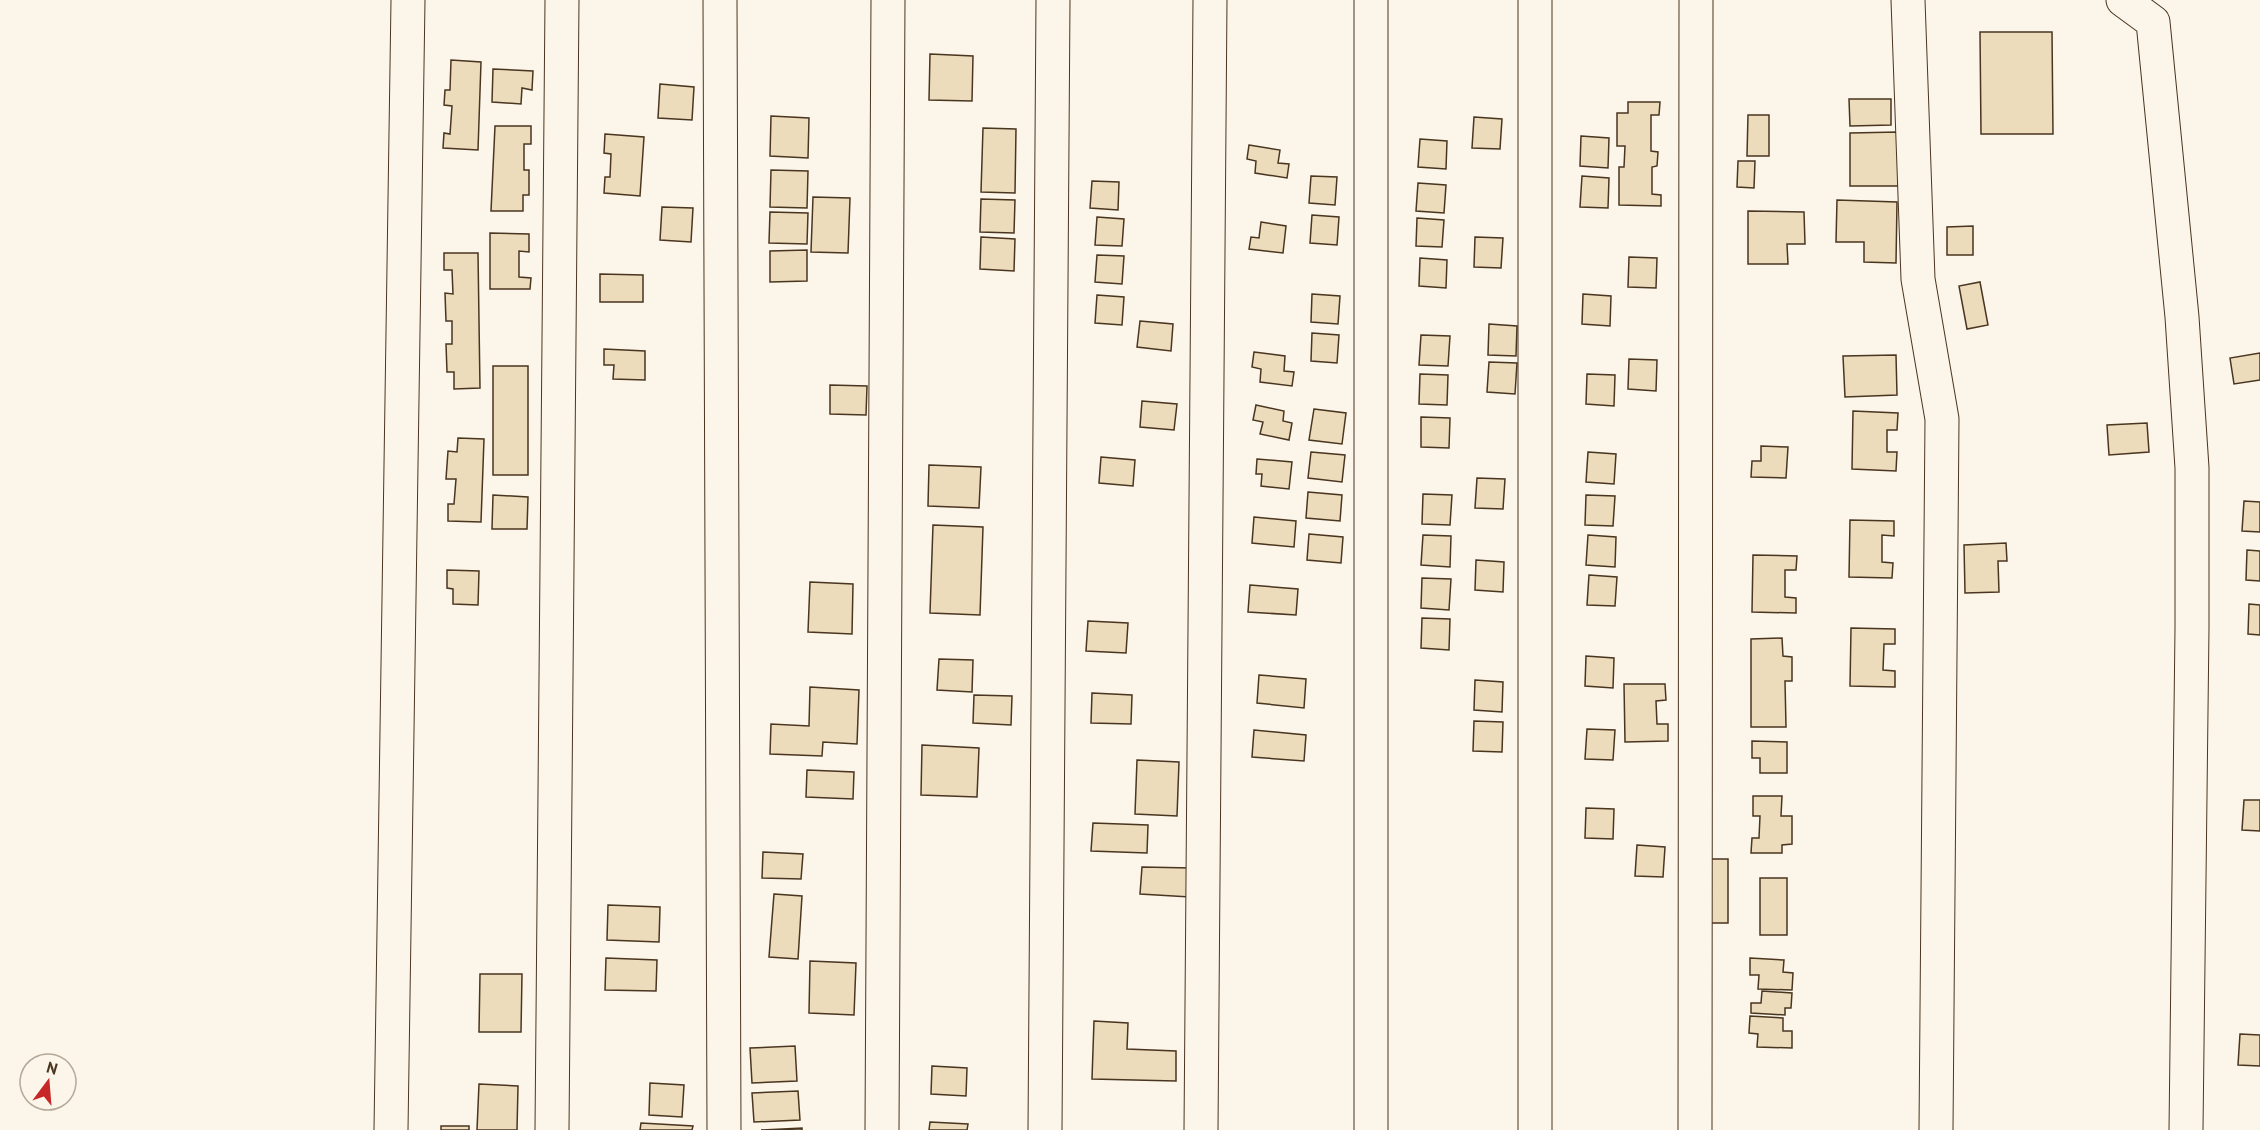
<svg xmlns="http://www.w3.org/2000/svg" width="2260" height="1130" font-family="'PT Sans',sans-serif">
<rect width="100%" height="100%" fill="#fbf6e9"/>
<path fill="#ecdcbc" stroke="#4a3520" stroke-width="1.5" d="M1980,32H2052L2053,134H1981Z
M930,54L973,56L972,101L929,100Z
M451,60L481,62L478,150L443,148L444,133L450,134L452,106L444,105L445,90H450Z
M493,69L533,71L532,90L522,88L521,104L492,102Z
M660,84L694,87L692,120L658,118Z
M1849,99H1891V125L1850,126Z
M1628,102H1660L1659,115H1651V151L1658,152L1657,166L1652,167V194L1661,195V206L1619,205V167H1624L1625,146H1617V113H1628Z
M1748,115H1769V156H1747Z
M771,116L809,118L808,158L770,156Z
M1474,117L1502,119L1500,149L1472,148Z
M495,126H531V144H524V170H529V195H523V211H491Z
M983,128L1016,129L1015,193L981,192Z
M1898,132V186H1850V133Z
M605,134L644,137L640,196L604,193L605,177H610L611,154L604,153Z
M1581,136L1609,138L1608,168L1580,166Z
M1420,139L1447,141L1446,169L1418,167Z
M1249,145L1280,150L1278,163L1289,164L1287,178L1255,173L1256,161L1247,159Z
M1738,161H1755L1754,188L1737,187Z
M771,170L808,171L807,208L770,207Z
M1311,176L1337,177L1335,205L1309,203Z
M1582,176L1609,178L1608,208L1580,207Z
M1092,181L1119,182L1118,210L1090,208Z
M1418,183L1446,185L1444,213L1416,211Z
M813,197L850,198L848,253L811,252Z
M981,199L1015,200L1014,233L980,232Z
M1837,200L1897,202L1896,263L1864,262V242H1836Z
M662,207L693,208L691,242L660,240Z
M1748,211L1804,212L1805,244H1787L1788,264H1748Z
M770,212L808,213L807,244L769,243Z
M1312,215L1339,217L1337,245L1310,243Z
M1097,217L1124,219L1122,246L1095,245Z
M1417,218L1444,220L1442,247L1416,246Z
M1261,222L1286,226L1283,253L1249,249L1251,237L1259,238Z
M1973,226V255H1947V227Z
M490,233L529,234V252L519,251V277L531,278L530,289H490Z
M981,237L1015,239L1014,271L980,269Z
M1475,237L1503,238L1501,268L1474,267Z
M807,250V281L770,282V251Z
M444,253H478L480,388L454,389V372H447L446,344H452V321H446L445,293L453,294L452,270H444Z
M1097,255L1124,256L1122,284L1095,282Z
M1629,257L1657,258L1656,288L1628,287Z
M1420,258L1447,260L1446,288L1419,286Z
M600,274L643,275V302H600Z
M1980,282L1988,325L1967,329L1959,286Z
M1312,294L1340,296L1338,324L1311,322Z
M1583,294L1611,296L1610,326L1582,324Z
M1097,295L1124,297L1122,325L1095,323Z
M1140,321L1173,324L1171,351L1137,347Z
M1489,324L1517,326L1516,356L1488,355Z
M1312,333L1339,335L1337,363L1311,361Z
M1421,335L1450,336L1448,366L1419,365Z
M604,349L645,351V380L613,379L614,365H604Z
M1254,352L1285,356L1284,371L1294,372L1292,386L1260,382L1261,369L1252,367Z
M2260,353V380L2234,384L2230,358Z
M1896,355L1897,395L1845,397L1843,356Z
M1629,359L1657,360L1656,391L1628,389Z
M1489,362L1517,363L1515,394L1487,392Z
M493,366H528V475H493Z
M1420,374L1448,375L1447,405L1419,404Z
M1587,374L1615,375L1614,406L1586,404Z
M830,385L867,386L866,415L830,414Z
M1142,401L1177,404L1174,430L1140,427Z
M1256,405L1284,411L1283,421L1292,423L1289,440L1260,434L1263,422L1253,420Z
M1314,409L1346,413L1342,444L1309,440Z
M1853,411L1898,413L1897,430H1887V452H1897L1896,471L1852,469Z
M1421,417L1450,418L1449,448L1421,447Z
M2147,423L2149,452L2109,455L2107,425Z
M458,438L484,439L481,522L448,521V504H454L456,479H446L448,451L457,452Z
M1761,446L1788,447L1786,478L1751,477L1752,461H1761Z
M1311,452L1345,455L1342,482L1308,478Z
M1588,452L1616,454L1614,484L1586,482Z
M1101,457L1135,460L1133,486L1099,483Z
M1257,459L1292,462L1289,489L1261,486L1262,474H1256Z
M929,465L981,467L979,508L928,506Z
M1477,478L1505,479L1503,509L1475,508Z
M1308,492L1342,495L1340,521L1306,518Z
M1423,494L1452,495L1450,525L1422,524Z
M493,495L528,497L527,529H492Z
M1586,495L1615,496L1613,526L1585,525Z
M2244,501L2260,502V532L2242,531Z
M1254,517L1296,521L1294,547L1252,543Z
M1850,520L1894,521V536L1882,535V562L1893,563L1892,578L1849,577Z
M933,525L983,527L980,615L930,613Z
M1309,534L1343,537L1341,563L1307,560Z
M1423,535L1451,536L1450,567L1421,565Z
M1588,535L1616,537L1615,567L1586,565Z
M2006,543L2007,561H1998L1999,592L1965,593L1964,545Z
M2247,550L2260,551V581L2246,580Z
M1753,555L1797,556L1796,570H1785V597L1796,598V613L1752,612Z
M1476,560L1504,562L1503,592L1475,590Z
M447,570L479,571L478,605L453,604V589L447,588Z
M1589,575L1617,577L1615,606L1587,605Z
M1422,578L1451,579L1449,610L1421,608Z
M810,582L853,584L852,634L808,632Z
M1250,585L1298,589L1296,615L1248,612Z
M2249,604L2260,605V635L2248,634Z
M1422,618L1450,619L1449,650L1421,648Z
M1088,621L1128,623L1126,653L1086,651Z
M1851,628L1895,629V644H1884L1883,670L1895,671V687L1850,686Z
M1782,638L1783,656L1792,657V681H1785L1786,727H1751V639Z
M1586,656L1614,658L1613,688L1585,686Z
M939,659L973,660L972,692L937,690Z
M1259,675L1306,679L1304,708L1257,703Z
M1475,680L1503,682L1502,712L1474,710Z
M1624,684H1665L1666,700L1656,701L1657,724H1668V741L1625,742Z
M810,687L859,690L857,744L823,742L822,756L770,754L771,724L809,726Z
M1092,693L1132,695L1131,724L1091,723Z
M974,695L1012,696L1011,725L973,723Z
M1474,721L1503,722L1502,752L1473,751Z
M1587,729L1615,730L1613,760L1585,759Z
M1254,730L1306,735L1304,761L1252,757Z
M1752,741L1787,742V773H1760V758H1752Z
M922,745L979,748L977,797L921,795Z
M1137,760L1179,762L1177,816L1135,814Z
M807,770L854,772L853,799L806,797Z
M1753,796H1782L1781,816H1792V844L1782,845V853H1751L1752,838H1759L1760,816H1753Z
M2244,800H2260V831L2242,830Z
M1586,808L1614,809L1613,839L1585,838Z
M1093,823L1148,825L1147,853L1091,851Z
M1637,845L1665,847L1663,877L1635,876Z
M763,852L803,854L801,879L762,878Z
M1701,859H1728V923H1702Z
M1142,867L1191,868L1190,897L1140,894Z
M1760,878H1787V935H1760Z
M774,894L802,896L798,959L769,957Z
M608,905L660,907L659,942L607,940Z
M606,958L657,960L656,991L605,990Z
M1750,958L1784,960L1783,972L1793,973L1792,990L1758,989L1759,975H1750Z
M810,961L856,963L854,1015L809,1013Z
M480,974H522L521,1032H479Z
M1762,991L1792,993L1791,1008H1785V1015L1751,1013V1003H1761Z
M1750,1016L1783,1018V1031H1792V1048L1757,1047L1758,1034L1749,1033Z
M1094,1021L1128,1023L1127,1049L1176,1051V1081L1092,1079Z
M2240,1034L2260,1035V1066L2238,1065Z
M795,1046L797,1081L752,1083L750,1048Z
M932,1066L967,1068L966,1096L931,1094Z
M650,1083L684,1085L682,1117L649,1115Z
M479,1084L518,1086L517,1130H477Z
M798,1091L800,1120L754,1122L752,1093Z
M930,1122L968,1124L967,1130H929Z
M641,1123L693,1126L692,1130H640Z
M441,1126H469V1130H441Z
M802,1128V1130H761Z"/>
<g fill="none" stroke-linecap="round" stroke-linejoin="round">
<g stroke="#4a3520" stroke-width="35">
<path id="street" d="M720,0L724,1130
M1371,0V1130
M1908,0L1918,279L1942,419L1936,1130
M2123,0L2153,22L2182,317L2192,468V628L2186,1130
M391,1130L408,0
M552,1130L562,0
M882,1130L888,0
M1045,1130L1053,0
M1201,1130L1210,0
M1535,1130V0
M1695,1130L1696,0"/>
</g>
<use href="#street" stroke="#fbf6e9" stroke-width="33"/>
</g>
<g transform="translate(48 1082) rotate(16)"><circle r="28" fill="#fbf6e9" stroke="#b4a999" stroke-width="1.5"/>
<path d="M0-4.5L10 22L0 15L-10 22Z" fill="#c62828"/>
<text y="-9" font-size="16" font-weight="bold" text-anchor="middle" fill="#4a3520">N</text>
</g>
</svg>
